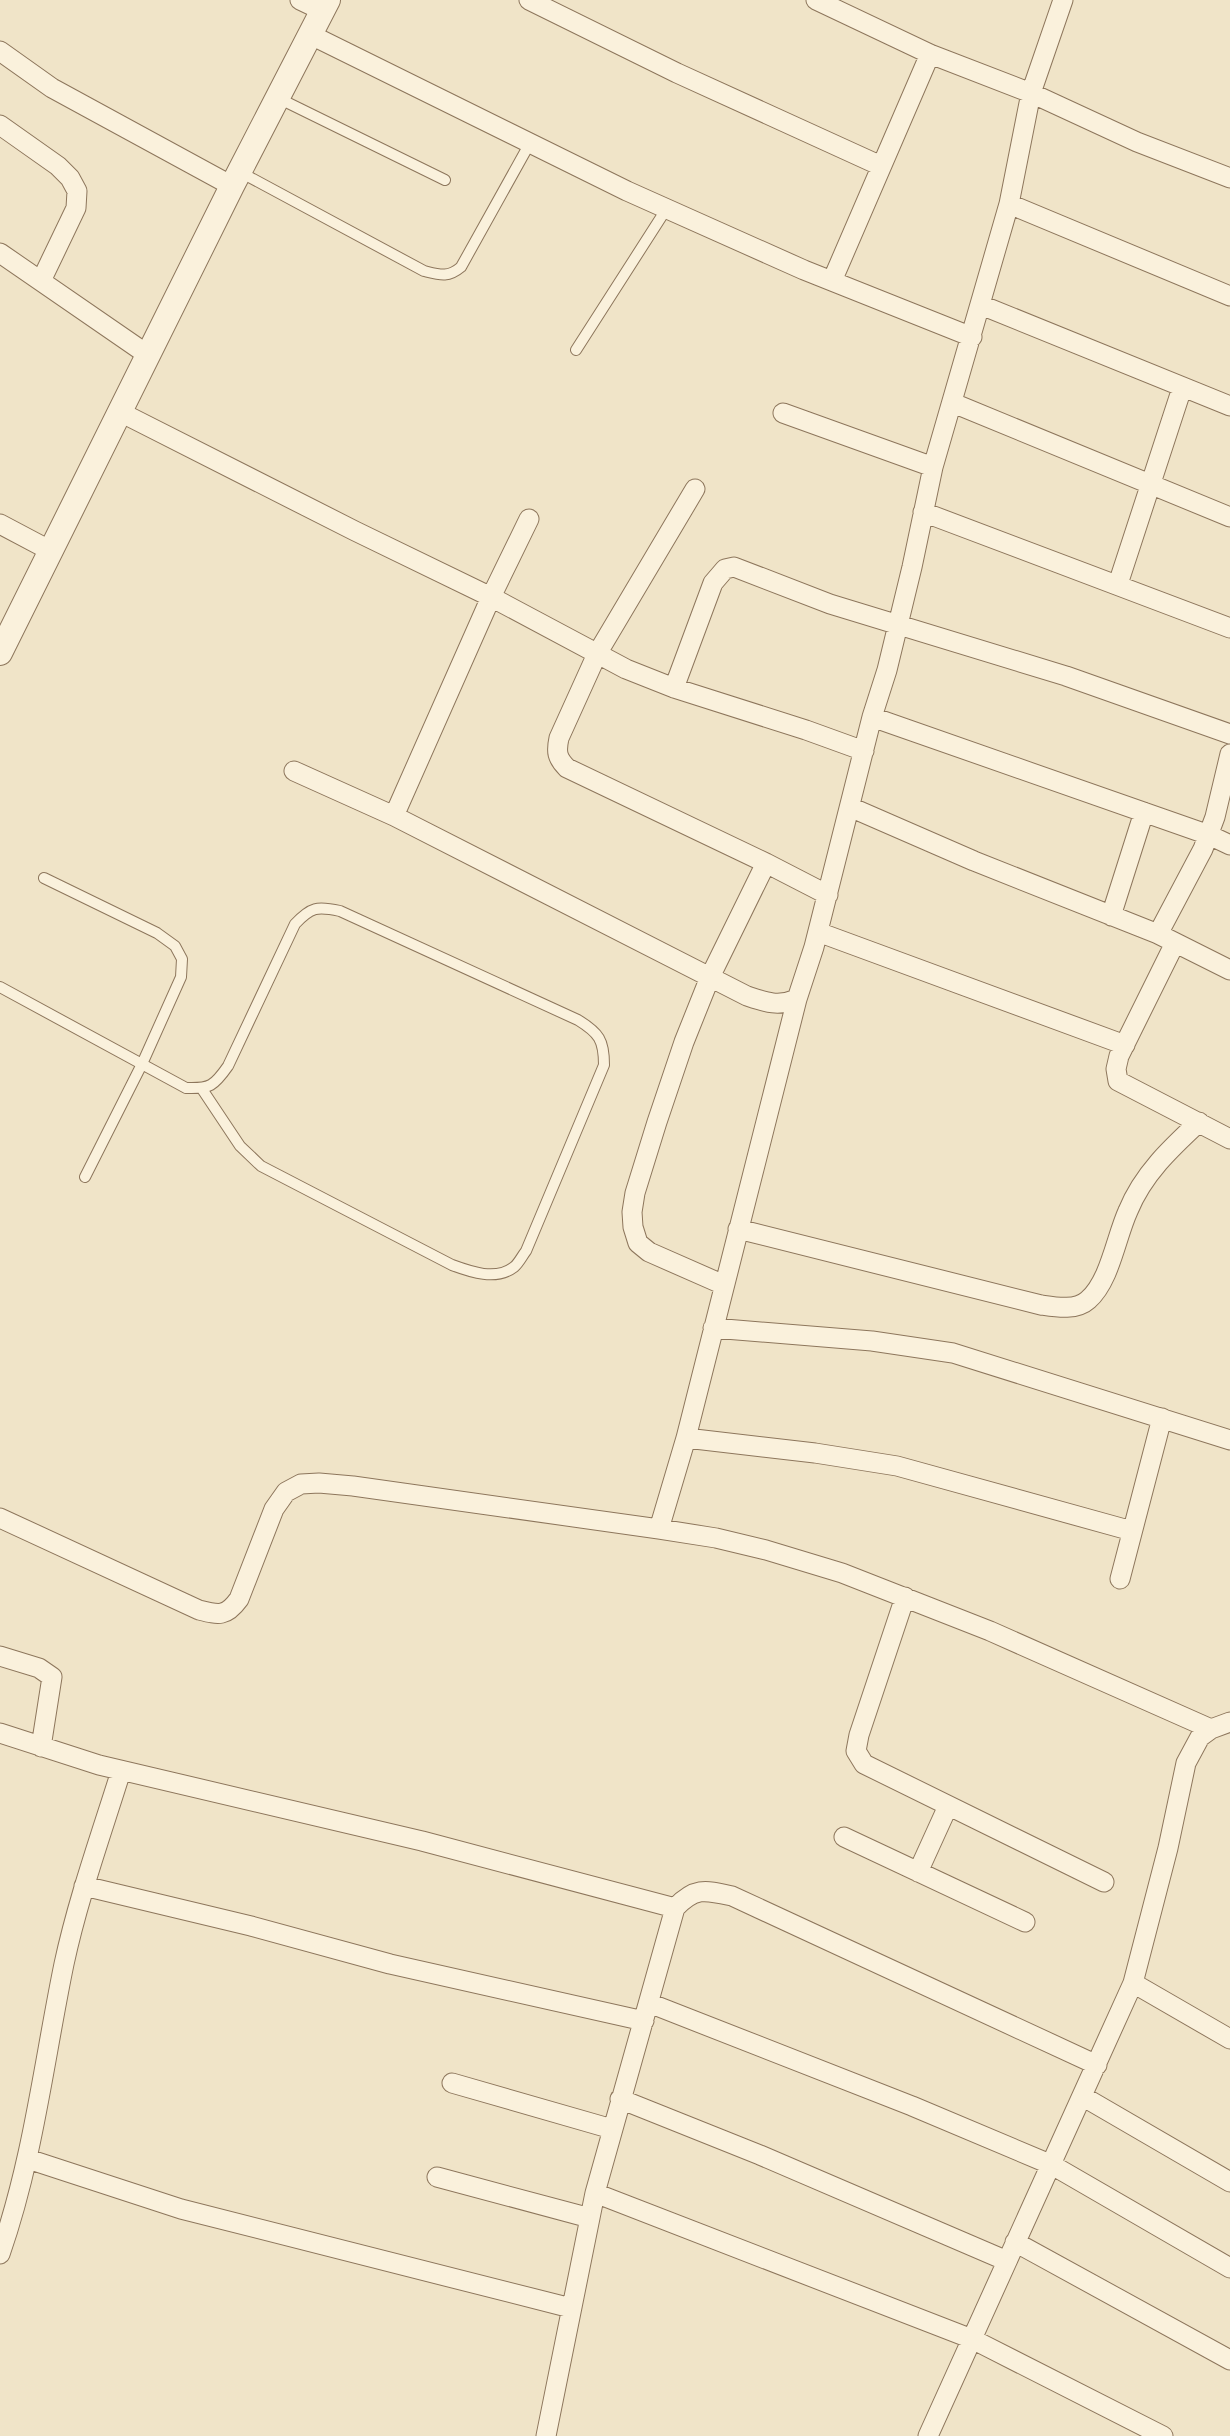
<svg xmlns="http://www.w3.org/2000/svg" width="1230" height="2436" font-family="Merriweather,serif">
<rect width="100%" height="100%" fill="#f0e4c8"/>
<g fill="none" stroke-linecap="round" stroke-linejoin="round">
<g stroke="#8d765c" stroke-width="12">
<path id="service" d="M278,98L445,180
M240,172L424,271C440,275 448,278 461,267L530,143
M576,350L667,208
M44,878L157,933L175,946L182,959L181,977L142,1064L85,1177
M0,987L186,1088C210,1089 214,1086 228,1066L295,924C311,907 317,906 340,911L578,1020C599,1033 604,1040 604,1065L526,1251C522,1256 519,1263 514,1267C496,1281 471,1272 452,1265L261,1166L240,1146L202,1089"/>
</g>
<g stroke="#8d765c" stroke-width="21">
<path id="minor" d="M300,0L323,11
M529,0L677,73L881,166
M816,0L930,54L1031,93L1137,142L1230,178
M311,35L627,191L804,270L972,337
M0,51L52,88L232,186
M0,125L58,166L70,178L77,191L76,208L41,281
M1009,204L1230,296
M0,253L148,355
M832,281L930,54
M981,305L1230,406
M953,403L1230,517
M120,412L355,531L491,597L626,669L674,688L806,730L864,751
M783,413L933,467
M695,489L597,654L559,738C556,752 557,758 567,768L766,863L828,895
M923,512L1230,628
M0,524L51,551
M1118,584L1182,388
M674,688L713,583L725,569L734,567L830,604L1066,676L1230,734
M872,717L1209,835L1230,845
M294,771L394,816L747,996C765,1002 778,1007 797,999L814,947L872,717L887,670L912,567L933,467L1009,204L1031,93L1063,0
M850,807L974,861L1158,934L1230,970
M394,816L491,597L529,519
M1111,916L1144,812
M818,932L1125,1045
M1158,934L1203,849L1215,817L1230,754
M1175,943L1119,1056L1116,1069L1118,1081L1230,1139
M738,1229L1041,1305C1055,1307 1076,1311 1088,1300C1110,1281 1116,1237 1128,1211C1143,1174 1171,1148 1199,1122
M724,1285L649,1252L638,1243L633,1227L632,1212L635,1193L657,1122L684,1042L710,977L766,863
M713,1328L872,1341L953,1353L1230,1440
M686,1438L815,1453L897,1466L1132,1531
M0,1518L199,1610C219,1615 226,1617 239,1599L274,1509L286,1492L301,1484L319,1483L353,1486L659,1529L716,1538L766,1550L842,1573L990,1631L1211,1729
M659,1529L686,1438L797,999
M1120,1579L1162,1418
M905,1597L859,1735L856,1751L864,1764L1104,1882
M0,1656L39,1668L52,1677L41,1747
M0,1733L99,1765L422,1841L675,1908
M844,1837L1025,1922
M918,1872L948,1806
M84,1886L251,1926L390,1964L644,2021
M1133,1983L1230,2039
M649,2003L912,2106L1052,2165L1230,2268
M452,2083L612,2129
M1082,2096L1230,2182
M620,2099L760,2155L1007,2261
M28,2159L181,2209L571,2308
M437,2177L590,2218
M595,2193L972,2339L1163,2436
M1015,2242L1230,2360
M0,2254C33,2160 44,2061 64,1964C78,1899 101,1835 121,1771
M546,2436L595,2193L675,1908C695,1887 705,1890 732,1896L1097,2065
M928,2436L1133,1983L1168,1848L1186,1763L1200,1737L1211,1729L1230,1722"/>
</g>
<g stroke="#8d765c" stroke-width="26">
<path id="tertiary" d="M0,653L232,186L328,0"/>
</g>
<use href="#service" stroke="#faf1dc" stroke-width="10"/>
<use href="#minor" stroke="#faf1dc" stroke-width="19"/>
<use href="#tertiary" stroke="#faf1dc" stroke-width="24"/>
</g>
</svg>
